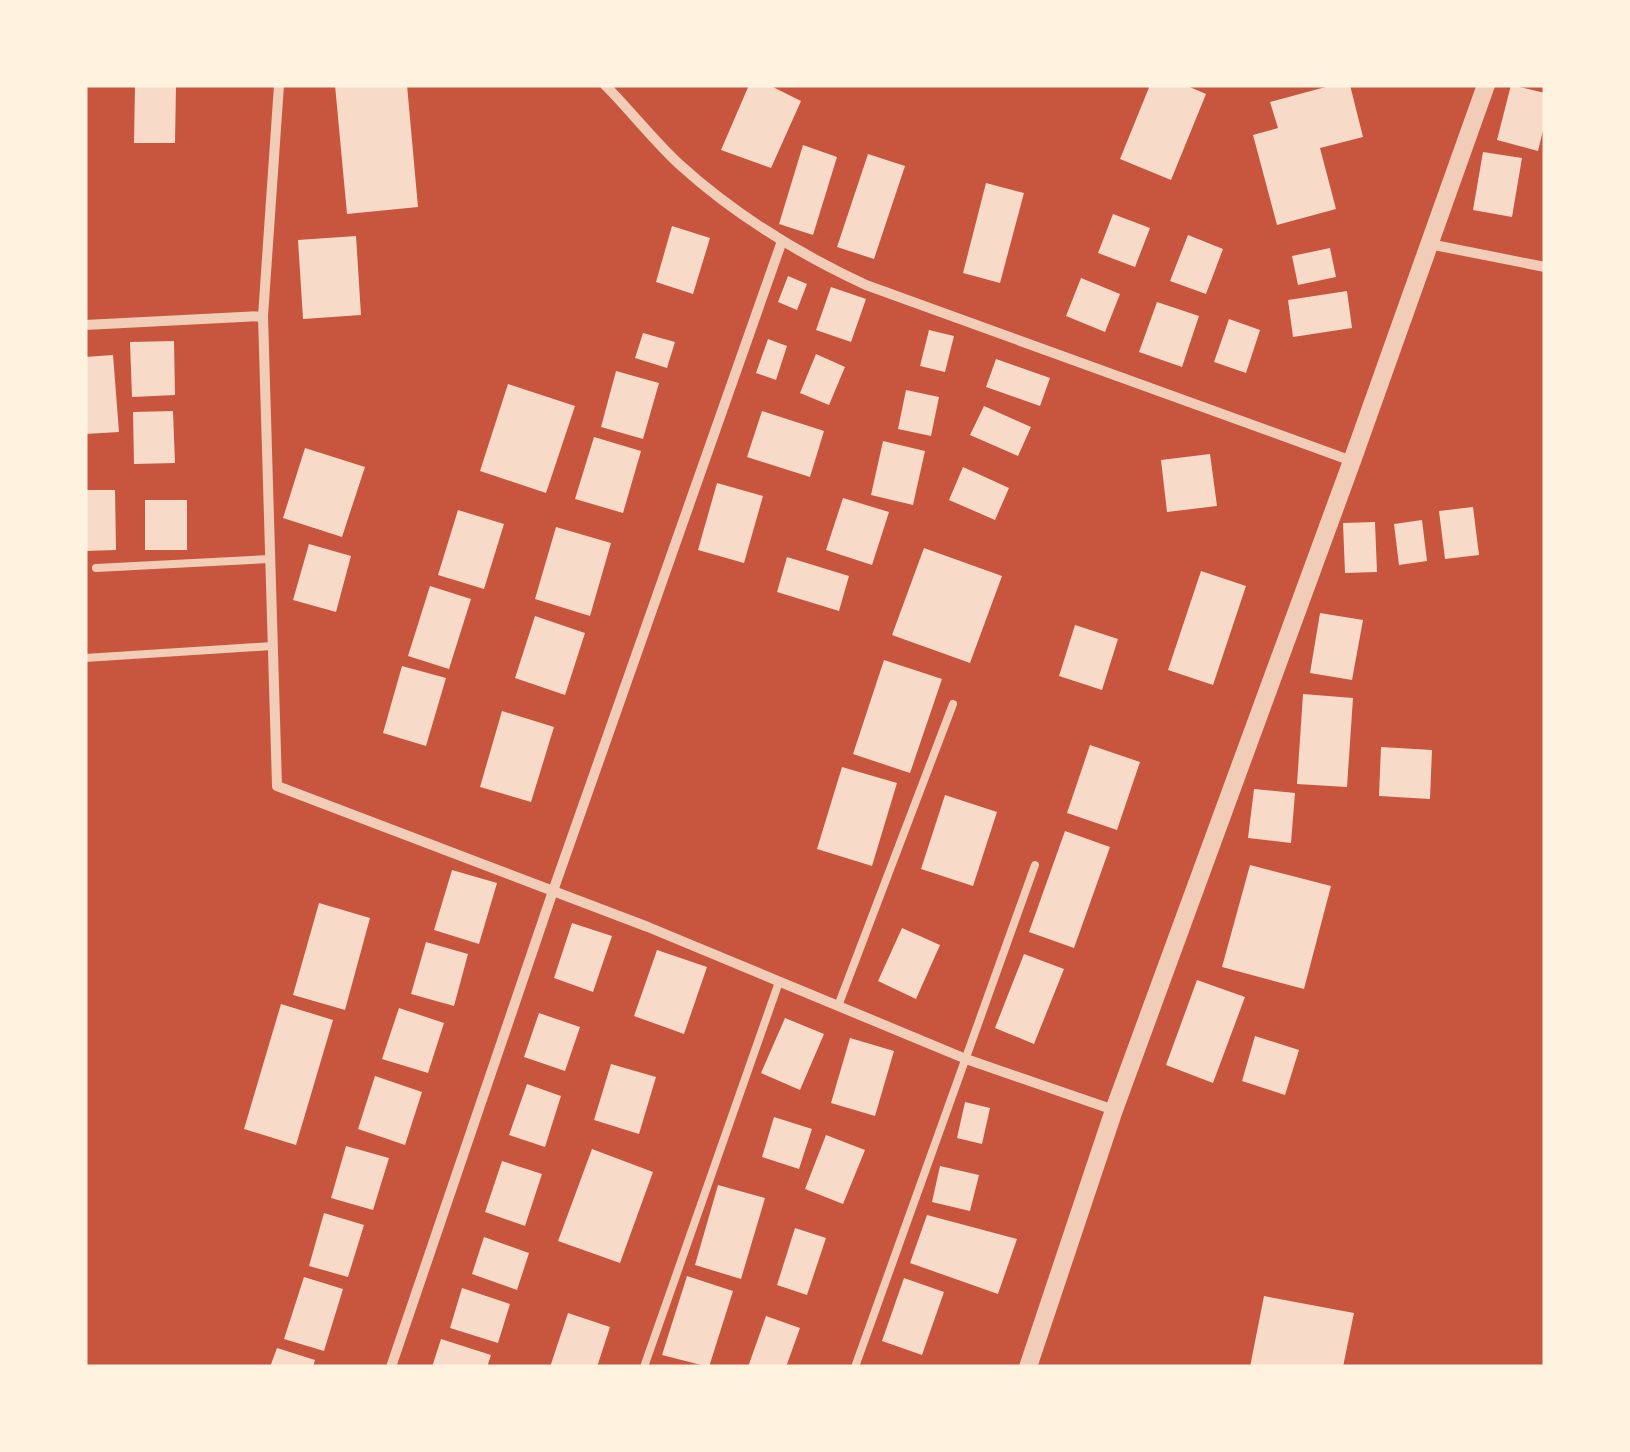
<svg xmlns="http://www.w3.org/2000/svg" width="1630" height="1452" font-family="'Libre Baskerville',serif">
<rect width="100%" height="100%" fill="#c8553d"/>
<path fill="#f7dbc8" d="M135,85H176L175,143H134Z
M335,85H407L418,207L347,214Z
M749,85H769L801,101L771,168L721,150Z
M1150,85H1185L1206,94L1171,180L1120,159Z
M1333,85H1350L1363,137L1320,148L1336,209L1277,225L1253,135L1278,128L1270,102Z
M1511,85L1545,93V122L1538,151L1497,140Z
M803,145L837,157L813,235L779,224Z
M1483,152L1522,158L1512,217L1473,210Z
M868,154L905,166L874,259L837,247Z
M986,183L1024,193L1000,283L963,273Z
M1113,214L1150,228L1135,267L1098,253Z
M672,226L710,238L693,294L656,282Z
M1188,235L1223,249L1206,294L1170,281Z
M356,236L361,315L303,319L298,240Z
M1330,248L1336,277L1298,285L1292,256Z
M788,276L807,284L797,310L778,302Z
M1081,278L1120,294L1105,332L1066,316Z
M831,287L866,299L851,342L816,330Z
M1347,291L1352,328L1293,337L1288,300Z
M1157,302L1199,316L1182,367L1139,352Z
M1229,319L1260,330L1246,373L1214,362Z
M929,330L954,336L945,372L920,366Z
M643,333L675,342L667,368L635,358Z
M768,339L787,346L776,380L756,373Z
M174,341L175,395L132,397L130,342Z
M816,354L845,367L829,405L800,393Z
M113,355L119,432L85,434V357Z
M996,359L1050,378L1040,406L986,387Z
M616,371L659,383L643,439L601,427Z
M508,384L575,406L546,493L480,471Z
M906,390L939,397L931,436L898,429Z
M984,406L1031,427L1018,456L970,435Z
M173,411L175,463L134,464L133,412Z
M762,411L824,431L810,477L747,457Z
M594,437L641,451L623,513L575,499Z
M883,441L925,451L913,505L871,495Z
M305,448L365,467L342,537L283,518Z
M1210,454L1217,506L1167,512L1161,460Z
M963,467L1009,488L995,520L949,500Z
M717,483L763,496L744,563L698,550Z
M85,490H115L116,550L85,551Z
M843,498L889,512L872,565L826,550Z
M145,500H187V550H145Z
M1473,507L1479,555L1445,559L1439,511Z
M458,510L504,524L484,589L438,575Z
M1422,520L1427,561L1399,565L1394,524Z
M1375,522L1377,572L1345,573L1343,523Z
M556,527L611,543L590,616L535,599Z
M309,544L351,556L336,612L293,600Z
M924,548L1002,576L970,663L892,635Z
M787,557L849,576L839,611L777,592Z
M1201,571L1246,586L1213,685L1168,670Z
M430,586L471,599L449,669L408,656Z
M1320,613L1363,620L1352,680L1310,673Z
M535,616L585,633L565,695L515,678Z
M1075,625L1118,639L1102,690L1059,676Z
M884,660L942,679L910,773L853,754Z
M402,666L446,678L426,746L383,733Z
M1303,694L1353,698L1347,787L1297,784Z
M502,711L554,727L531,802L480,787Z
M1090,745L1140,762L1117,830L1067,813Z
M1381,747L1432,750L1430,799L1379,796Z
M842,767L897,783L872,866L817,849Z
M1254,789L1295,793L1291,843L1248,838Z
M945,795L997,812L973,886L921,869Z
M1065,831L1110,847L1074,948L1029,932Z
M1250,865L1331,886L1304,989L1222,967Z
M452,870L497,883L479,944L434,930Z
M319,903L370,918L345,1010L293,995Z
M572,923L612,936L593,992L554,978Z
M902,928L940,945L916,999L878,981Z
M426,942L468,954L454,1006L411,994Z
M657,950L707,967L684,1034L634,1016Z
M1024,954L1064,969L1034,1044L995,1028Z
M1197,980L1245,997L1213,1083L1166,1065Z
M281,1004L333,1020L296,1145L244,1129Z
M399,1008L444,1023L428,1073L382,1059Z
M539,1013L580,1027L565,1071L524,1057Z
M785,1018L824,1034L800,1090L761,1073Z
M1255,1036L1299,1050L1285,1095L1242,1081Z
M850,1038L894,1051L875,1116L831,1103Z
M611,1064L656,1077L639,1134L594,1120Z
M375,1076L422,1092L405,1145L358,1129Z
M527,1084L561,1096L545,1147L509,1135Z
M965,1102L990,1108L982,1144L957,1138Z
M774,1117L812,1129L799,1169L762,1157Z
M826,1135L865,1150L843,1204L805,1189Z
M346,1146L389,1158L373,1210L331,1198Z
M592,1149L653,1172L620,1263L558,1241Z
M502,1161L542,1174L525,1226L485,1212Z
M940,1166L979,1175L970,1211L932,1202Z
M718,1185L765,1198L741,1279L695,1265Z
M324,1213L364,1225L348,1277L309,1266Z
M927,1215L1017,1239L998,1294L910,1263Z
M795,1228L826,1238L807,1295L777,1285Z
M484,1237L529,1253L517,1290L472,1274Z
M687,1276L733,1291L709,1367L662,1355Z
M304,1277L343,1289L324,1351L284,1339Z
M904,1278L944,1292L922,1355L882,1341Z
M462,1288L510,1304L498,1343L450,1328Z
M1264,1296L1354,1313L1343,1367H1250Z
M568,1313L610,1327L597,1367H550Z
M766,1316L800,1328L786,1367H748Z
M441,1339L491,1355L487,1367H432Z
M277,1348L315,1360L313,1367H270Z"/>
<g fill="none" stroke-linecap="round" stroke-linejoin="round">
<path stroke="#f1ccb7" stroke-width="8" d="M96,568L270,559
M85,658L272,646
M838,1006L953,704
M644,1367L779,982
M855,1367L1035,865"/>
<path stroke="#f1ccb7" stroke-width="10" d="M279,85L263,316L277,786L648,927L966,1059L1114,1110
M605,85C630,110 653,140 679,164C735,215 797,253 866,285L1352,461
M1429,244L1545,267
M85,325L263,316
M391,1367L553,891L782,241"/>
<path stroke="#f1ccb7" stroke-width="18" d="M1028,1367L1114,1110L1352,461L1486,85"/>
</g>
<rect width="1630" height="1452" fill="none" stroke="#fff3e0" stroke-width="175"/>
</svg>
